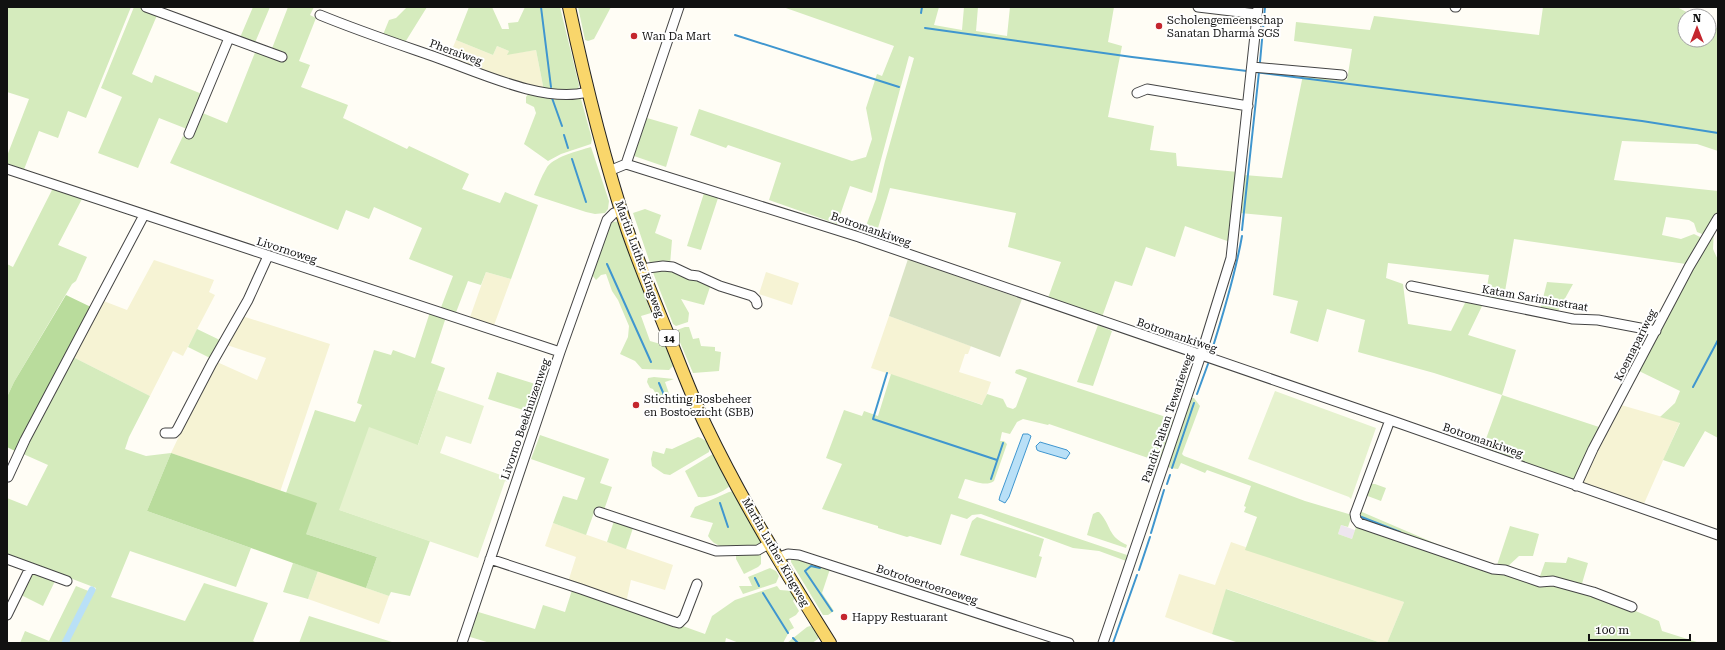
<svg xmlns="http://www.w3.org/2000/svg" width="1725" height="650" font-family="'Roboto Serif',serif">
<rect width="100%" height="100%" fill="#fffdf5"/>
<path fill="#eee6ef" d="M1341,525L1355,530L1352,539L1338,534Z"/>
<path fill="#f6f3d4" d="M456,40L493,55L497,46L509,51L508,54L536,50L544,91L448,59Z
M154,260L214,280L209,292L215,295L183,356L173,351L150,396L73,357L101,300L127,310Z
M486,272L511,279L493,328L469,320Z
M766,272L799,283L792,305L759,294Z
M242,316L330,344L280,492L171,453L203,386L217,362L257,380L266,358L227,345Z
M889,316L971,346L968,354H965L959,372L991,382L983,405L871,368Z
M1621,405L1680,422L1643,506L1581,483L1595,451Z
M553,523L673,565L665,590L631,580L626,603L568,582L576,557L545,546Z
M1231,542L1404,602L1387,643H1381L1227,589L1212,634L1165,617L1179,574L1215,585Z
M318,571L389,596L379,624L308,599Z"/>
<path fill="#d5ebbd" d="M7,7H131L86,118L68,111L58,138L39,131L23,172L7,167V156L29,99L7,92Z
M134,7H141L158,13L132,74L152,83L155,75L202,94L187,129L159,118L138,168L98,153L122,97L101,88Z
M253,7H270L254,45L239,40Z
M288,7H314L310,15L316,18L299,61L310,65L301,87L348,105L343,118L407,149L409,146L469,174L462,189L500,203L505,192L538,205L511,279L486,272L481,285L468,281L455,315L440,310L453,276L409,259L422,228L374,207L369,219L346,210L338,230L170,163L183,136L189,139L200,112L227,123L256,50L271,51Z
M407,7H427L404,44L382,37L389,20L396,18Z
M469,7H492L502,29H509L508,23L518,22L525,7H560L579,85L578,91H544L536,50L507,55L509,51L497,46L493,55L456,40Z
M578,7H611L594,39L588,41L585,40Z
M783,7H939L934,25L962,30L964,7H978L976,31L1007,36L1010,7H1114L1108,42L1122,46L1108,117L1154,126L1150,150L1176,153L1177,166L1238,172L1230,242L1185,226L1175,257L1146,247L1132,286L1115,281L1102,317L1048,298L1061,262L1008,247L1016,213L890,188L875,238L863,234L876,199L885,161L914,58L909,56L872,193L850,186L837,224L769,200L781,163L728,145L726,148L690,135L699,109L852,161L866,157L872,139L866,108L877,74L882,76L894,46Z
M1543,7H1677L1694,16H1685V40H1709V24L1718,29V151L1697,144L1622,141L1614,180L1718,191V213L1706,232L1702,234L1697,232L1694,223L1689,220L1666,217L1662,235L1681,239L1694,234L1702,238L1686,264L1514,239L1503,303L1485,299L1489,275L1388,263L1386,278L1403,284L1408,324L1451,331L1467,299L1484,302L1468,335L1516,350L1502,395L1602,428L1573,480L1568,479L1483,447L1502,395L1434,373L1358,352L1365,320L1327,309L1318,342L1290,333L1298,301L1273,295L1282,217L1240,213L1244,175L1282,178L1303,75L1347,80L1352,49L1294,41L1296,22L1370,30L1374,16L1539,35Z
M529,93L581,99L592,139L591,144L561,154L548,161L524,144L536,113L534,107L526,103V97Z
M647,118L678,127L666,167L634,156Z
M591,147L609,201L608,209L605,213L595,214L586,212L534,195C538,186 541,177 546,169C552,157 578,151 591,147Z
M53,188L83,197L58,245L87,257L76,281L72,284L14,382L7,397V264L13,267Z
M705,190L719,195L701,250L687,246Z
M645,209L661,215L655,233L672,240L670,265H651L650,263L633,213Z
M620,221L651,313L641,316L650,341L664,345L671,357L673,366L669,370L642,369L635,361L620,354L628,337L629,326L618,300L612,291L606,274L601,275L596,280L592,275L610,224L613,222Z
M1714,229L1713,249L1718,260V438L1705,431L1684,467L1663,460L1680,423L1660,417L1675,403L1680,391L1639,371Z
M661,268L711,284L704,305L681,299L689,313L688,322L676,326L673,324L652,270Z
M1547,282L1573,284L1557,313L1540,310Z
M430,312L446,317L431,363L445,368L418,445L340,510L430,541L410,596L391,592L389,596L366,588L377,557L306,534L286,493L315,410L355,422L362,405L357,403L374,350L391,355L393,350L415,358Z
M1098,325L1112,331L1093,386L1077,382Z
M685,327H689L693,339L699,338L701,346L715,347V351L721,352L719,371L693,373L676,333L677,330Z
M197,329L224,342L214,360L188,347Z
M73,357L150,396L129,437L125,449L146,456L171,453L147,511L251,548L236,587L130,551L111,597L185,621L204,583L268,603L253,641L257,643H68L96,588L7,554V498L27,506L48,465L21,453Z
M1020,369L1172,419L1174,421L1161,459L1157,461L1049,424L1048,425L1023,419L1017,422L1010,434L1002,432L1000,441H1004L1007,444L994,481C986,487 974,481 965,479L958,498L1127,555L1130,556L1129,562L1099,551L1073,548L981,514L972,515L967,519L951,514L941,545L910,536L907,537L878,528V526L822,509L842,464L826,458L844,410L862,416L864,411L878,416L891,374L982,405L987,394L1003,399L1007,407L1013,409L1016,407L1027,378L1015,373L1016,370Z
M497,372L545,387L536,414L488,399Z
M654,377L674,379L665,382L672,402L662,404L653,389L650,388L647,382L648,378Z
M1190,398H1194L1200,406L1182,454L1184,456L1305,501L1352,515L1348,527L1341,525L1338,534L1352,539L1357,524L1553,583L1631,609L1659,621L1662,631L1700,643H1387L1404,602L1245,550L1257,517L1244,512L1246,507L1244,506L1251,486L1207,470L1205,473L1181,463L1178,469L1170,468L1166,465Z
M540,435L609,459L600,483L612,487L604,510L596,507L586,535L553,523L563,496L577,500L585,478L531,459Z
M698,437C705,439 711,444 709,452L670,475L664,474L652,466L651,459L653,451L664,454L666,448L672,449Z
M713,454L730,486C721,493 710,498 698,497L685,471Z
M1369,484H1375L1386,488L1381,501L1365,495Z
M734,491L761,538V543L755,548C739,548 717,552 708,536L713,523L690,517L695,507L729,492Z
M1097,512H1099C1112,526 1107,536 1127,545L1126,548L1087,535L1093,514Z
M1359,512H1362L1453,551L1363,522L1357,514Z
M977,517L1044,539L1039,556L1042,557L1036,578L960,555L972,521Z
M614,521L634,525L626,549L607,542Z
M1510,526L1539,534L1533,556H1519L1506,568H1496Z
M736,553H759L761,554V564L758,567L744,574L736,559Z
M794,557L830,569L822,593L834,611L828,615H823L791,562V560Z
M1568,557L1588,563L1581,587L1539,579L1545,562L1566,563Z
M293,563L318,571L308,599L283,592Z
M770,568L776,571L779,576L776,583L743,594L739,586H752L748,577Z
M32,569L56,579L43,606L19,594Z
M76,586L91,592L65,643H20L25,631L49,641Z
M777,586L780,590L792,591L795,598L793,601L799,611L796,615L789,619L794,628L790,630L783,643H739L726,638L725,643H490L467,636L475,611L535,629L543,605L565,612L573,587L705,634L712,616L735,600Z
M1226,589L1381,643H1239L1212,634Z
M309,616L392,642L391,643H299Z
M810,626L815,628L819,634L818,639L812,643H787L807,627Z"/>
<path fill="#b9dc9c" d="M66,295L93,308L17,452L7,447V397L14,382Z
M171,453L317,503L306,534L377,557L366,588L293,563L147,511Z"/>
<path fill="#d9e3c4" d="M908,259L1022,299L1000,357L889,316Z"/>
<path fill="#e6f2cf" d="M437,390L484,406L471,444L446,436L440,453L509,478L507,482L505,481L478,558L339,510L369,427L418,445Z
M1275,391L1376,428L1351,499L1349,497L1248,459Z"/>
<path fill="#b9e0f7" stroke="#3f96cf" d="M1023,434H1028L1031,436L1030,439L1009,497L1005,503L999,500L1000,496Z
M1040,442L1067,450L1070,453L1066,459L1039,451L1037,450L1036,446Z"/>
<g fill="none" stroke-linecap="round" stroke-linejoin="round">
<path stroke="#3f96cf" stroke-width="2" d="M541,7L551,87
M921,13L922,7
M925,28L1132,57L1247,71
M735,35L899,87
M1260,62L1265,7
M1255,72L1642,121L1718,133
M552,98L562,126
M564,135L568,148
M572,159L586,202
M1242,230L1259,72
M607,264L651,362
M1211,353C1223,315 1235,276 1242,236
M887,373L873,419L997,460
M659,383L667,402
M1693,387L1718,340
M1197,394L1208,364
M1172,468L1194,403
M991,479L1003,443
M1167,484L1170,475
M720,503L728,527
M1359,516L1400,532
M1151,533L1164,490
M820,568L811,566L805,571L832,611
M1139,570L1150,537
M755,578L759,586
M763,593L788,633
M793,638L798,643
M1113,643L1137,575"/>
<path stroke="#b9e0f7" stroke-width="7" d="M65,643L92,590"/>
<g stroke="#444" stroke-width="11">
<path id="minor" d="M146,7L282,57
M1198,7L1257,14
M1455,7H1456
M320,15C359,31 398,44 438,58C478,72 546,104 587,92
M1252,67L1342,75
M1137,93L1147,89L1248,106
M189,134L229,38
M626,164L859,237L1390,420L1718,535
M7,169L560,352
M609,171L626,164L679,7
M648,268L663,266L673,267L690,275L698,276L720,286L752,296L756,300L757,304
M1411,286L1573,319L1598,320L1656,331
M1390,420L1355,514L1356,519L1359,523L1493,569L1505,570L1540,582L1553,581L1593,592L1632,607
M165,433H174L177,430L212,363L248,300L268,256
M8,477L25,440L144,215
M1576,486L1593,449L1689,267L1718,218
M599,512L716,551L758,550L770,543
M777,558L788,554L799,555L1069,643
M7,559L67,581
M490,559L581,589L675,622L679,623L684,618L697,584
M7,615L30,568
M462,643L560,352L607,220L614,213L622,212
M1103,643L1201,355L1231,258L1258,7"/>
</g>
<g stroke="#222" stroke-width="14">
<path id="major" d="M569,7C585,82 603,156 627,229C640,267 656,305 671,342C682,370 693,399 706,426C742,501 786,573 830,643"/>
</g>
<use href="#minor" stroke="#fff" stroke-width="9"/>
<use href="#major" stroke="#f9d66b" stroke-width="12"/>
</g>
<g fill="#c4262e" stroke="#fff" stroke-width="1.5">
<circle cx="1159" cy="26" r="4"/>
<circle cx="634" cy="36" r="4"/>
<circle cx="636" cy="405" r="4"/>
<circle cx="844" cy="617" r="4"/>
</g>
<g text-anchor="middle" stroke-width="4" stroke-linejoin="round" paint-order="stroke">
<rect fill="#fff" stroke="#585858" stroke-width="1" x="659" y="330" width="20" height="16" rx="3"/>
<g font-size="10" font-weight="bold" fill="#111">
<text x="669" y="342">14</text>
</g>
<g font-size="11" fill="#111" stroke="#fff" text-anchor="start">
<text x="1167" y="24">Scholengemeenschap<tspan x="1167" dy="13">Sanatan Dharma SGS</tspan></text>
<text x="642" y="40">Wan Da Mart</text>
<text x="644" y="403">Stichting Bosbeheer<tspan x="644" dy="13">en Bostoezicht (SBB)</tspan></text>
<text x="852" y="621">Happy Restuarant</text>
</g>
<g font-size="11" fill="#111" stroke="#fff">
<text transform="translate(456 52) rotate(20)" y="4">Pheraiweg</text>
<text transform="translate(871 229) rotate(19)" y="4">Botromankiweg</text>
<text transform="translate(287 250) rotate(18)" y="4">Livornoweg</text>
<text transform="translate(640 259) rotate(70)" y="4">Martin Luther Kingweg</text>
<text transform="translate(1535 298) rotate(10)" y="4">Katam Sariminstraat</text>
<text transform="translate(1177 335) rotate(19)" y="4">Botromankiweg</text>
<text transform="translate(1635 345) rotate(-63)" y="4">Koemapariweg</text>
<text transform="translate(1167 418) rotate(-71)" y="4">Pandit Paltan Tewarieweg</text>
<text transform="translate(525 419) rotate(-71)" y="4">Livorno Beekhuizenweg</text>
<text transform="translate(1483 440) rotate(19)" y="4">Botromankiweg</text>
<text transform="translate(776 552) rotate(60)" y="4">Martin Luther Kingweg</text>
<text transform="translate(927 584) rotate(18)" y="4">Botrotoertoeroeweg</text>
</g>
</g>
<rect width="1725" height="650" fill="none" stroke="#111111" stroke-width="16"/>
<g transform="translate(1697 28)"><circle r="19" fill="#ffffff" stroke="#a0a0a0"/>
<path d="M0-3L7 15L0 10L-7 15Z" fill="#c4262e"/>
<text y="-6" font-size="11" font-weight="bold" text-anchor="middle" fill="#111111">N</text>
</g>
<path d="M1589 634v6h101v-6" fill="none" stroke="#111111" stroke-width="2"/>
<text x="1595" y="634" font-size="12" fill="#111111" stroke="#ffffff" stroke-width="3" paint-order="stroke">100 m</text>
</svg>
